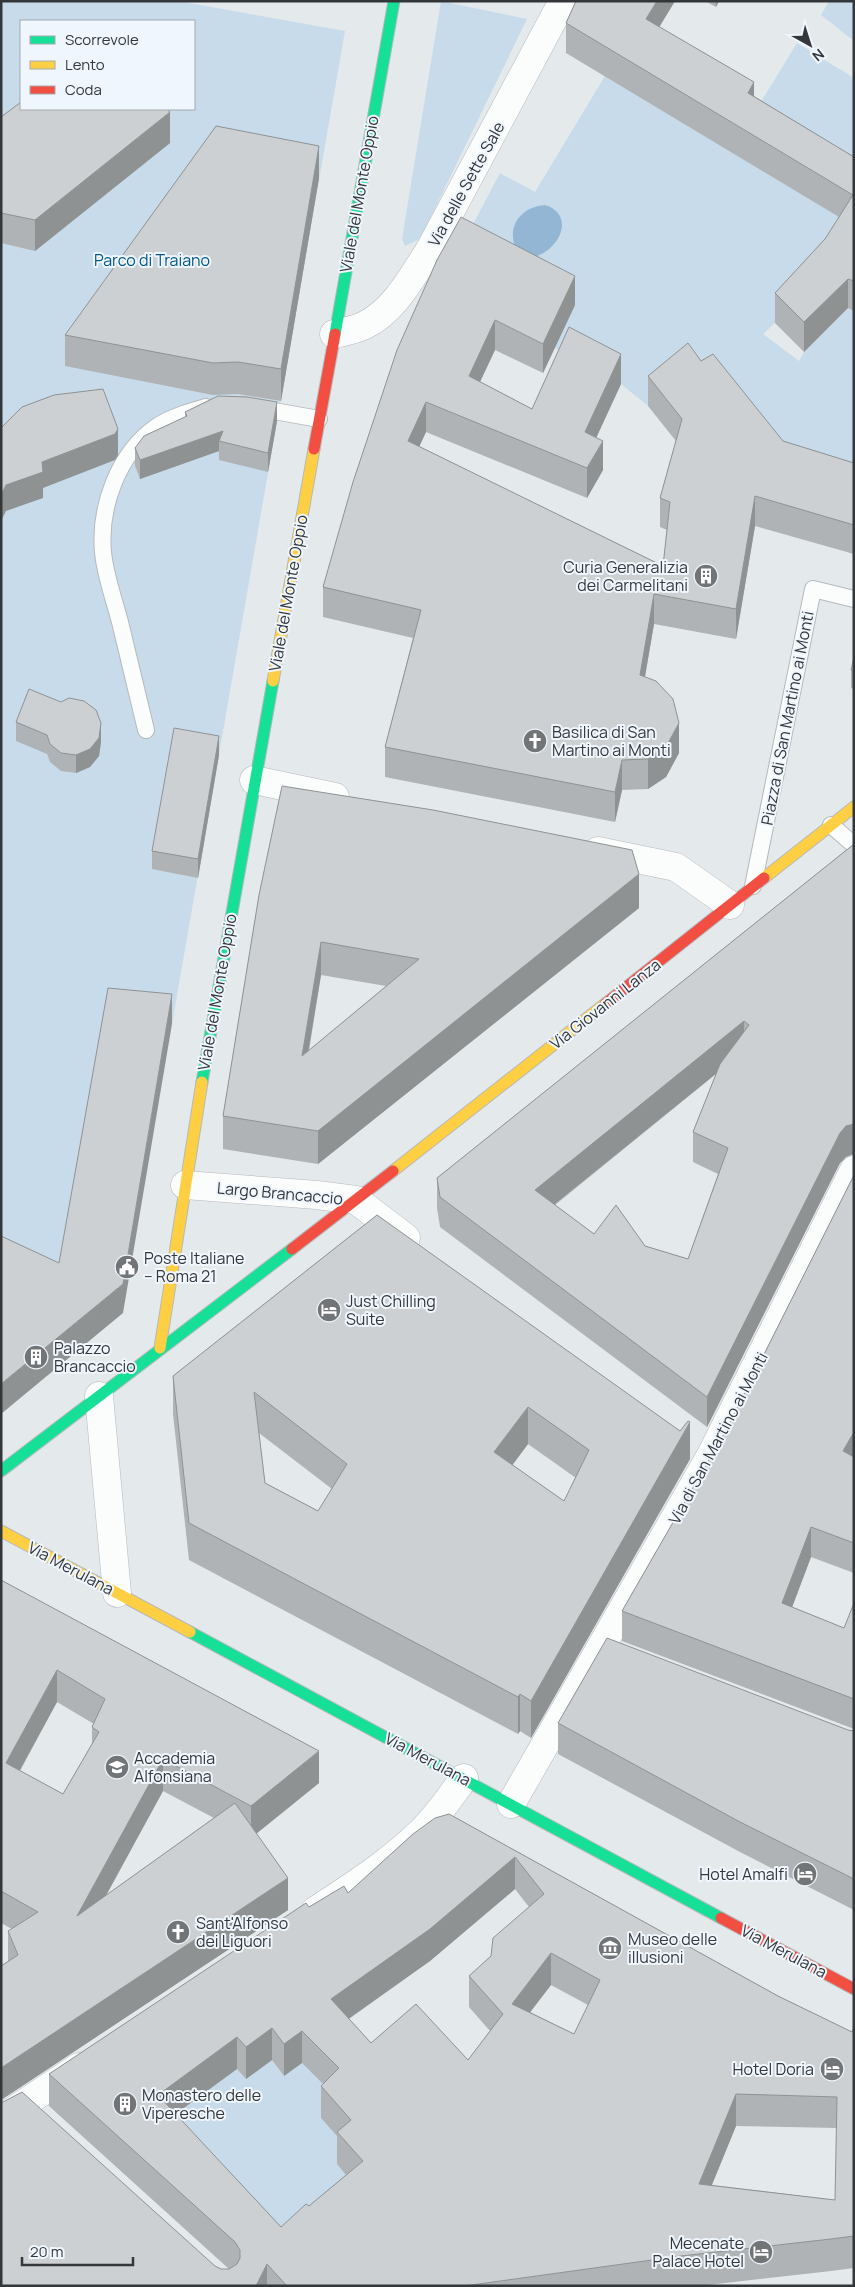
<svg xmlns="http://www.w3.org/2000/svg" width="855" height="2287" font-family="Manrope,sans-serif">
<rect width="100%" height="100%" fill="#e4e9ec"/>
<path fill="#c7dbeb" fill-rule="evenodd" d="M1,1H178L345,31L172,1024L108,1018L59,1293L1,1266ZM21,21H194V109H21Z
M441,1L527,19L420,239L405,246L402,239Z
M829,1H854V41L821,15Z
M797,43L854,78V168L757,108Z
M605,76L853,225L775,323L763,334L799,361L804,352L851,306L854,309V493L648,406L621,384L555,348L461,247L500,173L535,192Z
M272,2060L284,2076L302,2063L339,2100L358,2187L281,2259L155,2129L237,2069L246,2079Z"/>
<path fill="#93b6d4" d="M545,205C577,215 559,253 530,258L516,249C506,226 521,207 545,205Z"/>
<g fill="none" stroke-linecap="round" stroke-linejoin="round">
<g stroke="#b5b9bc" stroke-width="18">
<path id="lane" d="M257,408L319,419
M146,730C137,694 129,658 120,622C114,599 105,575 103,552C99,507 118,454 156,427C171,417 189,412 206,407
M831,825L854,845
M753,886L813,589L854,599"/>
</g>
<g stroke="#b5b9bc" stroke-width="29">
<path id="street" d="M334,334C344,332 355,330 365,325C394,311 412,277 429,251L563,1
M254,780L335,797
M598,851L676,867L730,905
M185,1185L317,1195L356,1200L406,1238
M99,1396L117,1593
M511,1804L711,1455L854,1170
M315,1911C353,1886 391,1862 423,1830C439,1814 451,1796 464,1778
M1,2119L79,2067"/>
</g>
<g stroke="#b5b9bc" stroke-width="13">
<path id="fast" d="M335,334L394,1
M202,1082L273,681
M1,1471L292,1249
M190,1632L721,1918"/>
</g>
<g stroke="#b5b9bc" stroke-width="13">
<path id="slow" d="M273,681L314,449
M764,878L854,807
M393,1171L605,1004
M160,1348L202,1082
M1,1531L190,1632"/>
</g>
<g stroke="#b5b9bc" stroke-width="13">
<path id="jam" d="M314,449L335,334
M605,1004L764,878
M292,1249L393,1171
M721,1918L854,1989"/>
</g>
<use href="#lane" stroke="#fbfcfc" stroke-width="16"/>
<use href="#street" stroke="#fbfcfc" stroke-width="28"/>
<use href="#fast" stroke="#16e098" stroke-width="11"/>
<use href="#slow" stroke="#ffcf43" stroke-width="11"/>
<use href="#jam" stroke="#f24e42" stroke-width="11"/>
</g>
<path fill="#afb3b5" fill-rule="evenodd" d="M576,1H675L659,27L754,96L854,157V311L848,308L804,352L775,323V293L825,239L839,217L566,53V23Z
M705,1H719L716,7Z
M1,117L170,143L35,251L1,243Z
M319,178L281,401L238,394L213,395L65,366V335Z
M437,260L575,305L543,373L495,350L480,382L532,409L621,384L596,438L603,470L587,498L426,432L419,447L663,566L667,530L660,527V498L676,441L648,406V376L701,361L783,441L854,463V554L755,526L736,639L654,624L645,677L679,753L666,777L648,789L622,790L615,822L385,777V747L413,638L323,617V587Z
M185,412L277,421L268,472L219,460V451L140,479L135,466V448L185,417Z
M854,658V689L851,688V670Z
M16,722L101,742L99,756L90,767L76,773L61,771L50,762L47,754L16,741Z
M219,755L198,878L152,869V851Z
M854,844V1154L846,1157L840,1163L707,1427L440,1227L437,1208V1178ZM716,1074L693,1132V1162L718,1174L688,1259L645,1246L594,1234L555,1205Z
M259,895L639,908L318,1164L223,1149V1116ZM321,975L386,986L309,1051Z
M854,1175V1573L811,1557L792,1607L844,1628L854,1603V1729L622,1641V1611L725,1432Z
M377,1215L690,1459L531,1738L520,1731L518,1734L189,1560L173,1414V1376ZM259,1433L332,1489L318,1511L265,1483ZM528,1444L576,1478L564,1501L512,1465Z
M1,1580L319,1783L256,1834L288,1910L1,2100V1966L8,1962V1931L12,1929L1,1923ZM57,1702L94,1724L92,1727V1744L63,1794L20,1771ZM163,1791L214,1818L106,1896Z
M558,1723L854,1731V1910L740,1852L558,1754Z
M449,1814L778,1996L852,2032L854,2030V2268L831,2271L699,2286H1L215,2266L221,2269H229L49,2106V2074L309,1907L348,1893ZM515,1889L529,1907L491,1956L469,1976V2007L490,2031L468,2060L371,2043L349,2019L430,1961ZM551,1985L588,2005L574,2034L530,2012ZM272,2060L284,2076L302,2063L323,2084L321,2086V2118L337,2136V2164L346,2175L309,2206L281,2227L175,2114L237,2069L246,2079ZM736,2126L837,2128L835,2200L712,2185Z"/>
<path fill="#8f9293" d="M657,1H675L646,49V19Z
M716,1H719L716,7Z
M754,82V112L748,93Z
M170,112V143L35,251V220Z
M319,146V178L281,401V369Z
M575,276V305L543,373V344Z
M848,279V308L804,352V322Z
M495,320V350L469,405V376Z
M621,354V384L585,462V432Z
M277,402V421L268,472V453Z
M426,402V432L408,471V441Z
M118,429V455L115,460L43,488V498L6,511L1,521V495L6,485L42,462Z
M223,431L219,441V451L140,479V460Z
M603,441V470L587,498V468Z
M755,496V526L736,639V609Z
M654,594V624L640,705V675Z
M101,723V742L99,756L90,767L76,773V755Z
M679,723V753L666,777L648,789V759Z
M219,736V755L198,878V859Z
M622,760V790L615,822V792Z
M639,874V908L318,1164V1131Z
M321,942V975L302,1089V1056Z
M172,994V1024L123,1313L1,1414V1384L123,1284Z
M744,1021V1051L535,1220V1190Z
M854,1124V1154L846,1157L840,1163L707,1427V1397L840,1133L846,1126Z
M528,1407V1444L494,1490V1452Z
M690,1422V1459L531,1738V1701Z
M854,1432V1462L843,1451Z
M811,1527V1557L782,1634V1603Z
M57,1670V1702L6,1795V1763Z
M520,1694V1731L518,1734V1697Z
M319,1751V1783L251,1838V1806Z
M163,1759V1791L77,1948V1916Z
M515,1857V1889L430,1961L331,2031V1999Z
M288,1878V1910L1,2100V2068Z
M551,1953V1985L512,2036V2004Z
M272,2028V2060L246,2079V2047Z
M302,2031V2063L284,2076V2044Z
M237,2037V2069L158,2127V2095Z
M736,2094V2126L699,2216V2184Z
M267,2264V2286H256Z"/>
<path fill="#ccd0d2" stroke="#8f9293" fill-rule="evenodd" d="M576,1H657L646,19L754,82L748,93L854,157V281L848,279L804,322L775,293L825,239L853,195L566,23Z
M21,102V109H167L170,112L35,220L1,213V117Z
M216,126L319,146L281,369L238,362L213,363L65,335Z
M461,217L575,276L543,344L495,320L469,376L532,409L569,327L621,354L585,432L603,441L587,468L426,402L408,441L663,566L670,502L660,498L682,419L648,376L688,343L701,361L713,354L783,441L854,463V525L755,496L736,609L654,594L640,675L656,681L673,699L679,723L666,747L648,759L622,760L615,792L385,747L421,610L323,587L353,482L397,350L437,260Z
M103,389L118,429L115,434L42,462L43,472L6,485L1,495V428L22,407L54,395Z
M218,396L247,397L277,402L268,453L219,441L223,431L140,460L135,448L144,436L187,416L185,412Z
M854,658V671L851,670Z
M29,689L61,702L69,698L84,701L96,710L101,723L99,738L90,749L76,755L61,753L50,744L47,735L16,722Z
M174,728L219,736L198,859L152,851Z
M282,786L433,810L632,850L639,874L318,1131L223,1116L259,895ZM321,942L419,959L302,1056Z
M854,844V1124L846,1126L840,1133L707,1397L440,1197L437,1178ZM744,1021L749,1025L720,1064L693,1132L728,1148L688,1259L645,1246L616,1205L594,1234L535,1190Z
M108,988L172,994L123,1284L1,1384V1236L59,1263Z
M854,1175V1432L843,1451L854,1457V1543L811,1527L782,1603L844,1628L854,1603V1699L622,1611L725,1432Z
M377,1215L680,1431L688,1421L690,1422L531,1701L520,1694L518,1697L189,1523L173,1376ZM254,1392L347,1464L318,1511L265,1483ZM528,1407L589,1450L564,1501L494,1452Z
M1,1580L319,1751L251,1806L163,1759L77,1916L235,1803L288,1878L1,2068V1966L18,1955L8,1931L38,1912L1,1891ZM57,1670L105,1699L92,1727L99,1732L63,1794L6,1763Z
M607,1638L848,1730L854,1731V1879L740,1822L558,1723Z
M449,1814L778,1996L852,2032L853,2029L854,2030V2236L831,2239L681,2256L464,2286H287L267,2264L256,2286H1V2103L22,2092L215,2266L221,2269H229L237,2264L240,2258V2250L235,2242L49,2074L306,1903L309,1907L344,1886L348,1893L413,1834L435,1818ZM515,1857L544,1894L493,1938L491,1956L469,1976L503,2014L468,2060L416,2004L371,2043L331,1999L430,1929ZM551,1953L600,1980L574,2034L512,2004ZM272,2028L284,2044L302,2031L339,2068L321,2086L351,2120L337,2132L363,2161L309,2206L306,2204L281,2227L158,2095L237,2037L246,2047ZM736,2094L837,2097L835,2200L699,2184Z"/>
<defs>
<g id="building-disc" transform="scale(1.25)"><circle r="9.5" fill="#727578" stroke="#eff6fd"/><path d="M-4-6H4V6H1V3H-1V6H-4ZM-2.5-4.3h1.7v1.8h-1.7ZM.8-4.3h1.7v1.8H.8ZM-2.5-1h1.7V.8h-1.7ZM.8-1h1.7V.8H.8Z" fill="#fff"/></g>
<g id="church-disc" transform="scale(1.25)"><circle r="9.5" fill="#727578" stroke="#eff6fd"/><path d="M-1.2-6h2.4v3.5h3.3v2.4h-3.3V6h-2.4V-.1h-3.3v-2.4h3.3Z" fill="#fff"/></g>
<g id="civic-disc" transform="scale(1.25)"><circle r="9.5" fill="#727578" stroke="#eff6fd"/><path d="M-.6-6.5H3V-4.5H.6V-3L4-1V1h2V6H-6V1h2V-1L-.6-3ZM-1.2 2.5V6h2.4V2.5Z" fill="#fff"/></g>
<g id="hotel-disc" transform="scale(1.25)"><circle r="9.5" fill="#727578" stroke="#eff6fd"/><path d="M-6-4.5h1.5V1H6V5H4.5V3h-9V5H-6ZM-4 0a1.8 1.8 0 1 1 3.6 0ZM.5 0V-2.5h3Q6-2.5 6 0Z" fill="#fff"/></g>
<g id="university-disc" transform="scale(1.25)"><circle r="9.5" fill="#727578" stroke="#eff6fd"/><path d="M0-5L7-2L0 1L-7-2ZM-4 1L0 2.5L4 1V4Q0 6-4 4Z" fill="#fff"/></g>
<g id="museum-disc" transform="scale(1.25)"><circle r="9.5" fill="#727578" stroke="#eff6fd"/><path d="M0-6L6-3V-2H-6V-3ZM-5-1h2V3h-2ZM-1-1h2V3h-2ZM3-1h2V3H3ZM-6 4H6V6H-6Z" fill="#fff"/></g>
</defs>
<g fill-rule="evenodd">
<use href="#building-disc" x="706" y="576"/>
<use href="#church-disc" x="535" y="741"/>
<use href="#civic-disc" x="127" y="1267"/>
<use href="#hotel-disc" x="329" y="1310"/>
<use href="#building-disc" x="36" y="1357"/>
<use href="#university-disc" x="117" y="1767"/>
<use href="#hotel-disc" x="805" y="1874"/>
<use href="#church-disc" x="178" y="1932"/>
<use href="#museum-disc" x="610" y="1948"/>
<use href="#hotel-disc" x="832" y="2069"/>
<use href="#building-disc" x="125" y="2104"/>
<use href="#hotel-disc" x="761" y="2252"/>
</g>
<g text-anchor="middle" stroke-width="4" stroke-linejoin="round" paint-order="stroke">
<g font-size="16" fill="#34373a" stroke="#eff6fd">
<text transform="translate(466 184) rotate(-61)" y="6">Via delle Sette Sale</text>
<text transform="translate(359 194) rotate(-80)" y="6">Viale del Monte Oppio</text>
<text transform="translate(288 593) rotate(-80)" y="6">Viale del Monte Oppio</text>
<text transform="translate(787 718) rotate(-79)" y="6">Piazza di San Martino ai Monti</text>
<text transform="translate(217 992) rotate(-80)" y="6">Viale del Monte Oppio</text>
<text transform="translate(605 1004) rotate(-38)" y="6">Via Giovanni Lanza</text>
<text transform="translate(280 1193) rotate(5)" y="6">Largo Brancaccio</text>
<text transform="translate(718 1438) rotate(-62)" y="6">Via di San Martino ai Monti</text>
<text transform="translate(71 1568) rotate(28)" y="6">Via Merulana</text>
<text transform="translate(428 1759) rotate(28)" y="6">Via Merulana</text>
<text transform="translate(784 1951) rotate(28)" y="6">Via Merulana</text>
</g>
<g font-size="16" fill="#00568a" stroke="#eff6fd">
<text x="152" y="266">Parco di Traiano</text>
</g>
<g font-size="16" fill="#34373a" stroke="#eff6fd" text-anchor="start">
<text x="688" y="573" text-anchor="end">Curia Generalizia<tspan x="688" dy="18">dei Carmelitani</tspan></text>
<text x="552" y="738">Basilica di San<tspan x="552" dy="18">Martino ai Monti</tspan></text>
<text x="144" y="1264">Poste Italiane<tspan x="144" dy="18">– Roma 21</tspan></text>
<text x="346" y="1307">Just Chilling<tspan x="346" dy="18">Suite</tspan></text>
<text x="54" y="1354">Palazzo<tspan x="54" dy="18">Brancaccio</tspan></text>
<text x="134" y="1764">Accademia<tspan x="134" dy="18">Alfonsiana</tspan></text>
<text x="788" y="1880" text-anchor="end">Hotel Amalfi</text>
<text x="196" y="1929">Sant'Alfonso<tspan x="196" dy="18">dei Liguori</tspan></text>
<text x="628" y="1945">Museo delle<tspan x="628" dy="18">illusioni</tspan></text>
<text x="814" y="2075" text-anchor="end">Hotel Doria</text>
<text x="142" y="2101">Monastero delle<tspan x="142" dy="18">Viperesche</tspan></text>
<text x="744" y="2249" text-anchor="end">Mecenate<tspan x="744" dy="18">Palace Hotel</tspan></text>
</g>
</g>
<rect width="855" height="2287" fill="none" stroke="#34373a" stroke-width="5"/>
<rect x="20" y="20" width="175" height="90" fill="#eff6fd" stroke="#a4aaaf"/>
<rect x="30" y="36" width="25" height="8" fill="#16e098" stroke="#a4aaaf"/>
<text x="65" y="45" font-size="15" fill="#34373a">Scorrevole</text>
<rect x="30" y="61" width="25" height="8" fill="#ffcf43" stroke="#a4aaaf"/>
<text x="65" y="70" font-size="15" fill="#34373a">Lento</text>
<rect x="30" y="86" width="25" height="8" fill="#f24e42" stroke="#a4aaaf"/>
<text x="65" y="95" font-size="15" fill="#34373a">Coda</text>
<g transform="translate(810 45) rotate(141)" stroke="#eff6fd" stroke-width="4" paint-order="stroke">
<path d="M0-4L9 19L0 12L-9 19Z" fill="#34373a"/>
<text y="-8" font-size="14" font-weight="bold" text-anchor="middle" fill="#34373a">N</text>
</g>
<path d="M22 2257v8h111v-8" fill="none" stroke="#34373a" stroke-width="2.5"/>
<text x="30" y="2257" font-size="15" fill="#34373a" stroke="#eff6fd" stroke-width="4" paint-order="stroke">20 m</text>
</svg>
